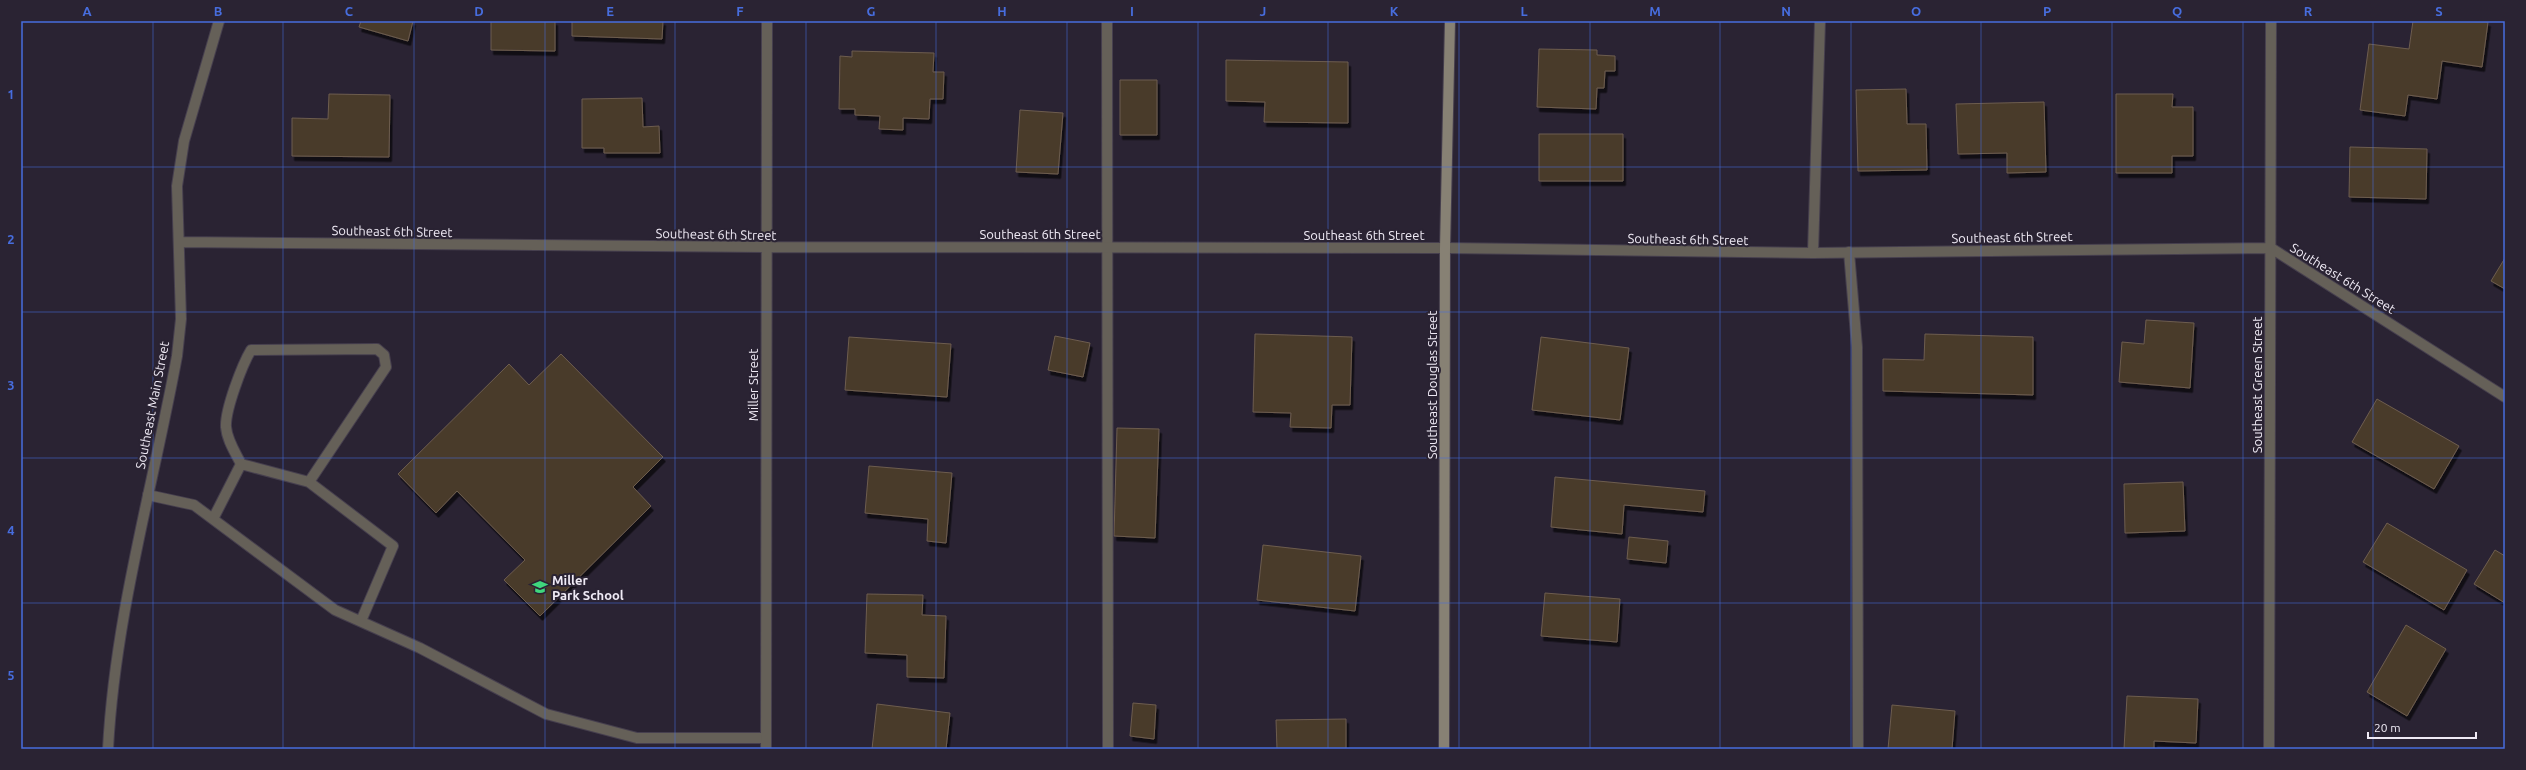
<svg xmlns="http://www.w3.org/2000/svg" width="2526" height="770" font-family="Ubuntu,sans-serif">
<defs>
<filter id="shadow"><feDropShadow dx="2.5" dy="4.5" stdDeviation="0" flood-color="#0009"/></filter>
</defs>
<rect width="100%" height="100%" fill="#2a2333"/>
<path fill="#493a2c" stroke="#6d5d4e" filter="url(#shadow)" d="M361,21H413L408,41L359,27Z
M491,21H555V51L491,50Z
M572,21H663L662,39L572,36Z
M2413,21L2488,22L2482,67L2442,61L2437,99L2408,95L2405,116L2360,110L2369,44L2409,49Z
M1539,49L1597,50V55L1615,56V71H1605L1604,88H1597L1596,109L1537,107Z
M852,51L934,53L933,72H944L943,99H930L929,119L903,118V130L879,129L880,116L855,115V109H839L840,56L852,57Z
M1226,60L1348,62V123L1264,122L1265,102L1226,101Z
M1120,80H1157V135H1120Z
M1906,89L1907,124H1926L1927,170L1858,171L1856,90Z
M329,94L390,95L389,157L292,156V118L328,119Z
M2116,94H2173L2172,107H2193V156H2172V173H2116Z
M642,98L643,127L659,126L660,153H604V148H582V99Z
M2044,102L2046,172L2007,173V153L1958,154L1956,104Z
M1020,110L1063,113L1058,174L1016,172Z
M1539,134H1623V181H1539Z
M2350,147L2427,149L2426,199L2349,197Z
M2505,258V289L2491,281Z
M2146,320L2194,323L2190,388L2119,382L2122,342L2144,344Z
M1255,334L1352,337L1350,405H1332L1331,428L1290,427L1291,413L1253,412Z
M1925,334L2033,337V395L1883,391V359L1924,360Z
M1055,336L1090,343L1083,377L1048,370Z
M849,337L951,344L947,397L845,390Z
M1541,337L1629,348L1620,420L1532,410Z
M561,354L663,457L633,487L651,506L540,616L504,580L525,560L457,491L436,513L398,474L509,364L529,385Z
M2377,399L2459,446L2434,489L2352,442Z
M1117,428L1159,429L1155,538L1114,536Z
M869,466L952,473L946,543L927,541L928,519L865,513Z
M1555,477L1705,491L1703,512L1624,505L1622,534L1551,527Z
M2183,482L2185,531L2125,533L2124,484Z
M2387,523L2467,570L2444,610L2363,562Z
M1629,537L1668,541L1666,563L1627,559Z
M1263,545L1361,556L1355,611L1257,600Z
M2495,550L2505,556V603L2474,584Z
M1545,593L1620,599L1617,642L1541,636Z
M867,594L923,595L922,615L946,616L944,678L907,677V655L865,653Z
M2406,625L2446,649L2407,716L2367,692Z
M2127,696L2198,699L2196,743L2154,741V749H2124Z
M1133,703L1156,705L1154,739L1130,736Z
M877,704L950,713L946,749H872Z
M1892,705L1955,711L1952,749H1888Z
M1346,719V749H1277L1276,720Z"/>
<g fill="none" stroke-linecap="round" stroke-linejoin="round">
<g stroke="#463f4e" stroke-width="12">
<path id="lane" d="M1107,21L1108,749
M1849,252L1857,347L1858,749
M1813,253L1820,21
M241,464C235,452 227,440 226,427C225,410 242,365 251,350L377,349L384,355L386,367L309,482
M148,495L194,505L335,610L420,648L546,714L637,738H766
M213,519L241,464L309,482L393,546L361,621"/>
</g>
<g stroke="#463f4e" stroke-width="12">
<path id="street" d="M180,242L765,247L1445,248L1813,253L2271,248L2505,397
M108,749C115,615 153,487 177,356L181,319L177,186L184,141L219,21
M766,749L767,21
M2269,749L2271,21"/>
</g>
<g stroke="#463f4e" stroke-width="12">
<path id="secondary" d="M1444,749L1445,248L1450,21"/>
</g>
<use href="#lane" stroke="#656058" stroke-width="10"/>
<use href="#street" stroke="#656058" stroke-width="10"/>
<use href="#secondary" stroke="#878174" stroke-width="10"/>
</g>
<path fill="none" stroke="#476dde" stroke-width="1" stroke-opacity="0.55" d="M153,21V749M283,21V749M414,21V749M545,21V749M675,21V749M806,21V749M936,21V749M1067,21V749M1198,21V749M1328,21V749M1459,21V749M1590,21V749M1720,21V749M1851,21V749M1981,21V749M2112,21V749M2243,21V749M2373,21V749M21,167H2505M21,312H2505M21,458H2505M21,603H2505"/>
<defs>
<g id="school-bare" transform="scale(1.2)"><path d="M0-5L7-2L0 1L-7-2ZM-4 1L0 2.5L4 1V4Q0 6-4 4Z" fill="#3fd77d" stroke="#2a2333" stroke-width="2.5" paint-order="stroke"/></g>
</defs>
<g fill-rule="evenodd">
<use href="#school-bare" x="540" y="587"/>
</g>
<g text-anchor="middle" stroke-width="4" stroke-linejoin="round" paint-order="stroke">
<g font-size="13" fill="#efeaf5" stroke="#2a2333">
<text transform="translate(392 231) rotate(1)" y="5">Southeast 6th Street</text>
<text transform="translate(716 234) rotate(1)" y="5">Southeast 6th Street</text>
<text x="1040" y="239">Southeast 6th Street</text>
<text x="1364" y="240">Southeast 6th Street</text>
<text transform="translate(2012 237) rotate(-1)" y="5">Southeast 6th Street</text>
<text transform="translate(1688 239) rotate(1)" y="5">Southeast 6th Street</text>
<text transform="translate(2343 278) rotate(32)" y="5">Southeast 6th Street</text>
<text transform="translate(753 385) rotate(-90)" y="5">Miller Street</text>
<text transform="translate(1432 385) rotate(-90)" y="5">Southeast Douglas Street</text>
<text transform="translate(2257 385) rotate(-90)" y="5">Southeast Green Street</text>
<text transform="translate(152 405) rotate(-79)" y="5">Southeast Main Street</text>
</g>
<g font-size="13" font-weight="bold" fill="#efeaf5" stroke="#2a2333" text-anchor="start">
<text x="552" y="585">Miller<tspan x="552" dy="15">Park School</tspan></text>
</g>
</g>
<rect width="2526" height="770" fill="none" stroke="#2a2333" stroke-width="44"/>
<path d="M2368 732v6h108v-6" fill="none" stroke="#efeaf5" stroke-width="2"/>
<text x="2374" y="732" font-size="12" fill="#efeaf5" stroke="#2a2333" stroke-width="3" paint-order="stroke">20 m</text>
<rect x="22" y="22" width="2482" height="726" fill="none" stroke="#476dde" stroke-width="1.5"/>
<g font-size="13" text-anchor="middle" font-weight="bold" fill="#476dde">
<text x="87" y="16">A</text>
<text x="218" y="16">B</text>
<text x="349" y="16">C</text>
<text x="479" y="16">D</text>
<text x="610" y="16">E</text>
<text x="740" y="16">F</text>
<text x="871" y="16">G</text>
<text x="1002" y="16">H</text>
<text x="1132" y="16">I</text>
<text x="1263" y="16">J</text>
<text x="1394" y="16">K</text>
<text x="1524" y="16">L</text>
<text x="1655" y="16">M</text>
<text x="1786" y="16">N</text>
<text x="1916" y="16">O</text>
<text x="2047" y="16">P</text>
<text x="2177" y="16">Q</text>
<text x="2308" y="16">R</text>
<text x="2439" y="16">S</text>
<text x="11" y="99">1</text>
<text x="11" y="244">2</text>
<text x="11" y="390">3</text>
<text x="11" y="535">4</text>
<text x="11" y="680">5</text>
</g>
</svg>
